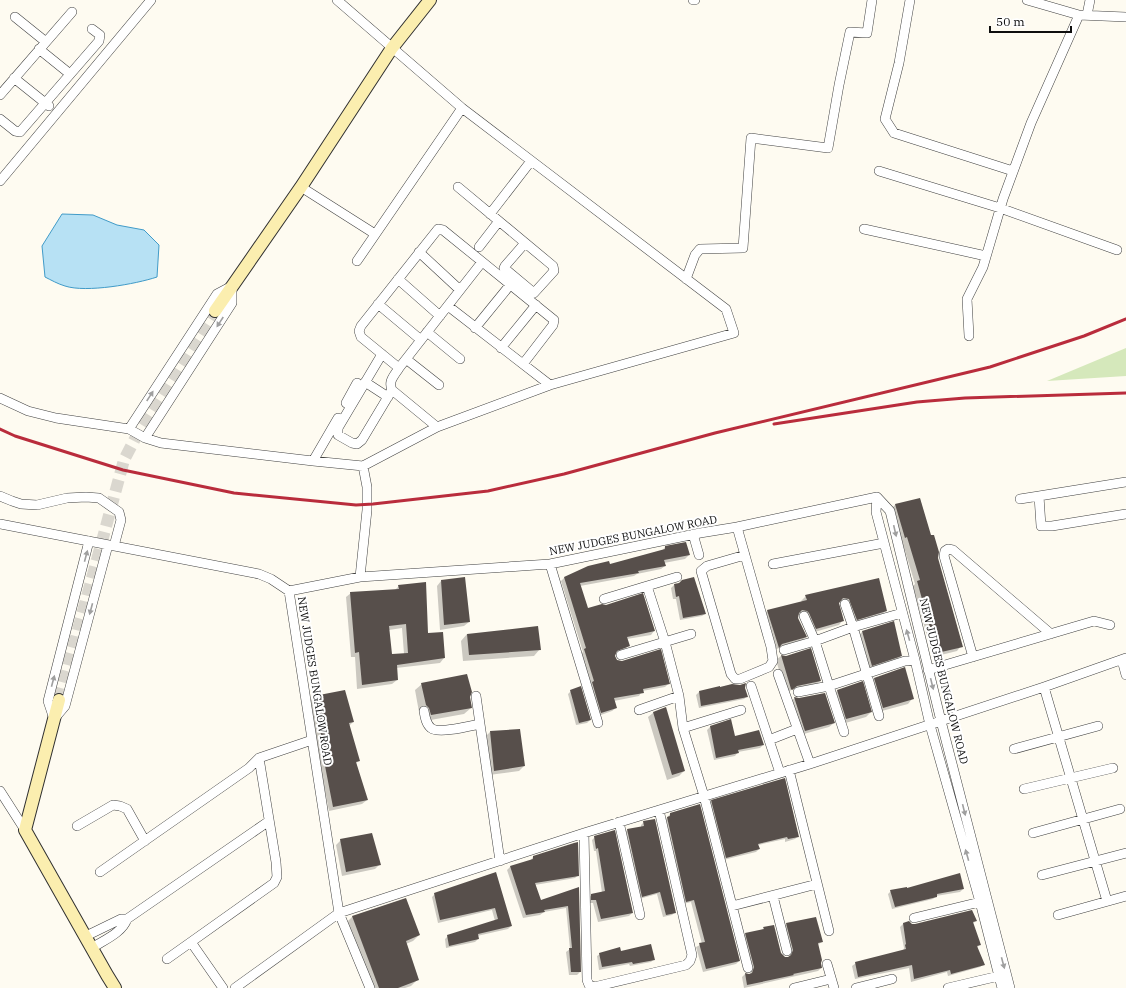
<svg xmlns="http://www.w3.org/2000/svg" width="1126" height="988" font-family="'IBM Plex Serif',serif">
<rect width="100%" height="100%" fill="#fefbf1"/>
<path fill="#d5e8bb" d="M1126,348V376L1047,381Z"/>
<path fill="#b7e1f4" stroke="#419bc8" d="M62,214L93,215L117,225L144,230L159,245L157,277C136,284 86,293 65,286C58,284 51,280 45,277L42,246Z"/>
<path fill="#0003" fill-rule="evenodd" d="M920,499L961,646L957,651L933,657L913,586L915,584L902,541L900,542L890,510L895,505Z
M665,547L689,555L685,559L664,563L665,566L661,569L637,574L634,576L580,586L587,609L654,631L651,635L627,639L628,646L625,649L615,653L614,657L617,660L668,684L665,687L642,691L639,696L614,701L616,708L612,711L598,716L581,653L583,652L561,581L564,578L662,551Z
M878,579L886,611L881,615L852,624L844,604L838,602L843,620L839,625L811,633L802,615H798L797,618L806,637L801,642L776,649L774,651L763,615L767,611L802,602L801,601L806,596Z
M441,581L469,622L464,626L440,630L437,586Z
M674,585L705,614L702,616L680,620L676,599H673L671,588Z
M399,586L427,634L442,633L444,658L440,663L396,668L397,680L392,684L357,689L355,657H351L346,597L351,593L395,590ZM402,628L404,654L391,655L389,630Z
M862,632L901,655L897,660L867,670L858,636Z
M467,634L540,649L534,656L463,661L461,641Z
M781,656L786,657L820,681L815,686L791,690L786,694L776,660Z
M875,678L912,699L908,704L878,712L870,683Z
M862,683L871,712L866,717L842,724L832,695L837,691Z
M422,684L469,697L471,708L464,714L425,721L423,714L419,712L415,690Z
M744,688L747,696L744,699L699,708L696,695L699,692Z
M344,691L353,722L349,726L359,761L356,763L367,800L362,804L329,811L315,741L309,702L314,697Z
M571,691L590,720L587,723L576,725L568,694Z
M795,698L834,723L829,727L800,735L790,702Z
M665,708L684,771L679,776L667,780L648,717L653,713Z
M730,721L734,737L759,731L763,745L760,748L738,752L735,756L714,760L707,730L710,727Z
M490,732L524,766L519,771L489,775L485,737Z
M712,801L798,836L795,839L785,842V839L758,845L759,849L756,852L723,860L709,804Z
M670,814L739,961L736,964L703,972L696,947L702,944L691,902L683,904L664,821Z
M644,822L675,912L672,915L663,917L657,894L639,899L624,833L627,830L641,828V825Z
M595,837L632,913L629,916L598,922L593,903H589V898L592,894L602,893L596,851H594L592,840Z
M341,840L380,864L375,869L342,876L336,845Z
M533,857L578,875L575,878L535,885L540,901L578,889L580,972L577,975H569L566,952L570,949L566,908L544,912L540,915L523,918L507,870L510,867L530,861Z
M496,873L511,926L508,929L477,936L478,939L475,942L446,948L445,939L448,936L495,921L492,910L438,923L432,897L435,894Z
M963,889L960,892L936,896L933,899L892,909L888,894L891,891Z
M406,899L419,935L413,941L406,944L417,980L411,986L405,988H371L346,923L352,917Z
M976,921L972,924L980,944L977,948L984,964L980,967L948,976L947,972L911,982L909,968L855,979L852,966L856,963L903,951L904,948L900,927L903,924L916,925Z
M787,924L822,942L817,945L821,968L818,971L744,988L742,977L745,974L750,975L751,971L743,936L746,934L760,931L764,928L780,953L785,958L789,957L790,953L784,927Z
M621,952L654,959L651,962L630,966L629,964L599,970L597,956L600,954Z"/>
<path fill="#574f4b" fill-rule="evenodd" d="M920,498L931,535H934L939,552L938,558L963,647L937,653L917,581L920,580L907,537L905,538L895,504Z
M686,542L690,555L664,560L666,566L638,571L639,573L580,583L588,608L602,604L606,605L643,593L655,631L627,637L630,646L617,651L615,656L617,660L622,661L661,649L670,684L643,689L644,693L614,698L617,708L601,713L592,682L594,681L584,649L586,648L564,577L588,566L609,561L610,564L665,549V546Z
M465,577L470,622L444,625L441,580Z
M694,577L706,614L683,618L679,596L676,597L674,584L679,583L682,580Z
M879,578L887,611L857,620L850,602L849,599L843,598L839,603L844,621L816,629L809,613L807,611L802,610L799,613L798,618L807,637L782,644L779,648L767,610L807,600L805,595Z
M426,582L428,633L443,632L445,658L397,665L398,680L362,685L359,652L355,653L350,592L399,589L398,585ZM406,624L408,653L392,654L389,626Z
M894,621L902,656L872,666L862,631Z
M538,626L541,650L469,655L467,634Z
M811,648L821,681L797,686L792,690L791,689L781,655L786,656Z
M905,667L914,699L883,708L874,678Z
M467,674L472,692L470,697L472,708L431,715L429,708L426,705L421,683Z
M863,681L872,712L846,719L837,690Z
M746,683L745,688L748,697L701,706L699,691L720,686V687L732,684L740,685Z
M581,686L591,720L579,723L570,690Z
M345,690L354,722L349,723L360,761L356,762L368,800L333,807L319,735H321L314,696Z
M825,693L835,723L805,731L794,697L799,698Z
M666,707L685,771L672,775L653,712Z
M731,719L735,736L759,730L764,745L738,750L739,753L716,758L710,726Z
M520,729L525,766L494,771L490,731Z
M785,778L799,837L788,839L787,837L758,844L760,849L726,858L711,800Z
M700,804L740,961L706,969L699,943L705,942L694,900L686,902L667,817L670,816V813Z
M655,819L676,913L666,915L660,892L642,897L627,829L644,826L643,821Z
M615,830L633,913L601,919L596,900H591V894L605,891L598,848L596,849L594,836Z
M372,833L381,865L346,872L340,839Z
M578,842L579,876L535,883L541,900L579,887L581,972H571L569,948H572L568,906L544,910L545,912L526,915L510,866L533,859V856L574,843Z
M496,872L512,926L478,934L479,939L449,946L447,935L498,919L495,908L440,920L434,893Z
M960,873L964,889L937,894V897L895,907L890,890L907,887V888Z
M406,898L420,935L406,941L419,980L398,988H379L352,916Z
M972,910L977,921L973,922L981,945L977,946L985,965L951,974L950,970L914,979L912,965L858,977L855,962L906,949L905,945L906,944L903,923L909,921L912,924H915Z
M816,917L823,942L818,943L822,960L821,963L822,968L793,974L794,975L747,985L745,973L749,974L752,973L754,967L745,933L764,929L763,927L774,925L781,953L785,957H788L791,955L793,950L786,923Z
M651,944L655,960L633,964L632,962L602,967L599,953L620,947L621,951Z"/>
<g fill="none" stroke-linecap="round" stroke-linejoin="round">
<path stroke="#dad7cf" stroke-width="12" stroke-dasharray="12 6" stroke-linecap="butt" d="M59,700L124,460L138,433L215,311"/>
<g stroke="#414141" stroke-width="10">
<path id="street" d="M693,0H695
M910,0L899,63L885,119L894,133L1013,171
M1027,0L1079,15
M1087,15L1090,0
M15,17L46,42
M39,49L70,74
M14,78L49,106
M0,95L72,12
M0,119L15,131L20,132L99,41L100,35L92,29
M879,171L1000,208L1117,250
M0,181L151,0
M301,187L375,234
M458,187L553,266L554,271L534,293L504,268L505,266L525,243
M490,214L531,161
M864,229L986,256
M479,247L499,221
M419,252L460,290
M357,261L462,108
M398,279L440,316
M686,279L695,255L700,249L743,248L751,138L828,148L839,85L850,32L867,33L872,0
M378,304L421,340
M448,306L550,385
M475,328L510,285
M427,332L460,359
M969,336L967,299L983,267L1003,199L1031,123L1079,15L1126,17
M501,348L536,305
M382,354L338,428V435L352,443L357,444L362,440L392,390
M406,359L439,385
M399,368L482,262
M365,382L388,397
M0,398L28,411L56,418L129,429L145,438L161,443L313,461L363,466L437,427L550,385L734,333L726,309L462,108L337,0
M346,403L357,383
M437,427L392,390C388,381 394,376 399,368L361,337L359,331L361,326L438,229L443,230L554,320L553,325L523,364
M129,429L217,294L232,286V303L145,438
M313,461L338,418
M1126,482L1039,496L1041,526H1052L1126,514
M0,496L12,501L21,504L37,505L67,498L86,497L99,498L119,512L121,520L114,546
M877,497L890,511L941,721L1010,988
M877,497L876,512L915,660L930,725L980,902L1002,988
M1020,499L1039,496
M0,524L259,574L271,579L289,591
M737,527C748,567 760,607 771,647L773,661L769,667L740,679H735L731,674L701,571L707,566L745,555
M693,534L699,555
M89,541L48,701L54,719L65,706L108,545
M550,564L598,723
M773,564L884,543
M360,577L367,510V487L363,466
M677,577L647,586L665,642L679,696L683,728L704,796L748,968
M604,599L647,586
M845,604L853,627L879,716
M902,613L853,627L815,641L829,686L905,661L915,660
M784,650L815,641L804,616
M621,655L691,634
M973,657L944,556L945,551L948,549L953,550L1051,634
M1122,660L1126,675
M928,670L1094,621L1110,625
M778,674L810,764
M751,686L780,773
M1044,687L1107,901
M798,692L829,686L844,732
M476,696L480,724
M639,710L679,696
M424,711C425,717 426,724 431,728C438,734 470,726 480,724L500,861
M683,728L741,710
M769,740L797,729
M1014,749L1098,726
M789,770L829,931
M1024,789L1113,768
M0,791L25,830
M619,822L640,915
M77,826L113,805L120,806L127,809L145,841
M584,833L587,980L589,985L594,987L686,965L690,961L692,955L659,810
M1033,833L1120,809
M100,872L249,768L259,758L312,740
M1042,875L1126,853
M773,896L787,951
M732,906L817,884
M1058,915L1126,896
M914,918L980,902
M86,936L121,919H127L269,821
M92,948C104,940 122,933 127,919
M167,959L191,942
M827,964L834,988
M223,988L191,942L274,883L277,877L276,862L259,758
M235,988L339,913L584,833L810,764L1044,687L1126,658
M370,988L339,913L289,591L360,577L550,564L700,533L737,527L877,497
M794,988L831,979
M856,988L892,979
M948,988L999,976"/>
</g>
<g stroke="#303030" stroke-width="14">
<path id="secondary" d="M215,311L301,187L392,48L430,0
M59,700L25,830L107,975L115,988"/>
</g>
<use href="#street" stroke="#fff" stroke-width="9"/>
<use href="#secondary" stroke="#fbeeaf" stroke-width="12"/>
<path stroke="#b92c3c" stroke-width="3" d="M774,424L917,402L965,398L1126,393
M0,429L15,436L123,470L234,493L356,505L373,504L488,491L564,474L715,433L990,367L1084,336L1126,319"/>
</g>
<defs><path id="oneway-solid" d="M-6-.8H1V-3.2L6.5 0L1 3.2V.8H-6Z"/></defs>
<g fill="#9f9f9f">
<use href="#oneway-solid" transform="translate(220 322) rotate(123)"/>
<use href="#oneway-solid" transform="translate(150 396) rotate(-57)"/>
<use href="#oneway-solid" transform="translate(895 531) rotate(77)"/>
<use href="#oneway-solid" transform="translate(86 556) rotate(-75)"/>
<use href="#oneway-solid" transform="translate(91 609) rotate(105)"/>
<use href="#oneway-solid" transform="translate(908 635) rotate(-106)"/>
<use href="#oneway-solid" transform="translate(53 681) rotate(-75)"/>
<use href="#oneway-solid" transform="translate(932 684) rotate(76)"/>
<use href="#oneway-solid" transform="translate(964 810) rotate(76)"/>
<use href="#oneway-solid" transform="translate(967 855) rotate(-106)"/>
<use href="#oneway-solid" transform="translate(1003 963) rotate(75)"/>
</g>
<g text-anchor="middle" stroke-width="4" stroke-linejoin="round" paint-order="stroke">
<g font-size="11" fill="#0e0e0e" stroke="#fff">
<text transform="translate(633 535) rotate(-11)" y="4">NEW JUDGES BUNGALOW ROAD</text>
<text transform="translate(315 681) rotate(81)" y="4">NEW JUDGES BUNGALOW ROAD</text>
<text transform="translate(944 681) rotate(76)" y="4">NEW JUDGES BUNGALOW ROAD</text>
</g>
</g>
<path d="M990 26v6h81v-6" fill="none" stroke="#0e0e0e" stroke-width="2"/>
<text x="996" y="26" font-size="12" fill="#0e0e0e" stroke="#ffffff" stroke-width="3" paint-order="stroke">50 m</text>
</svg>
